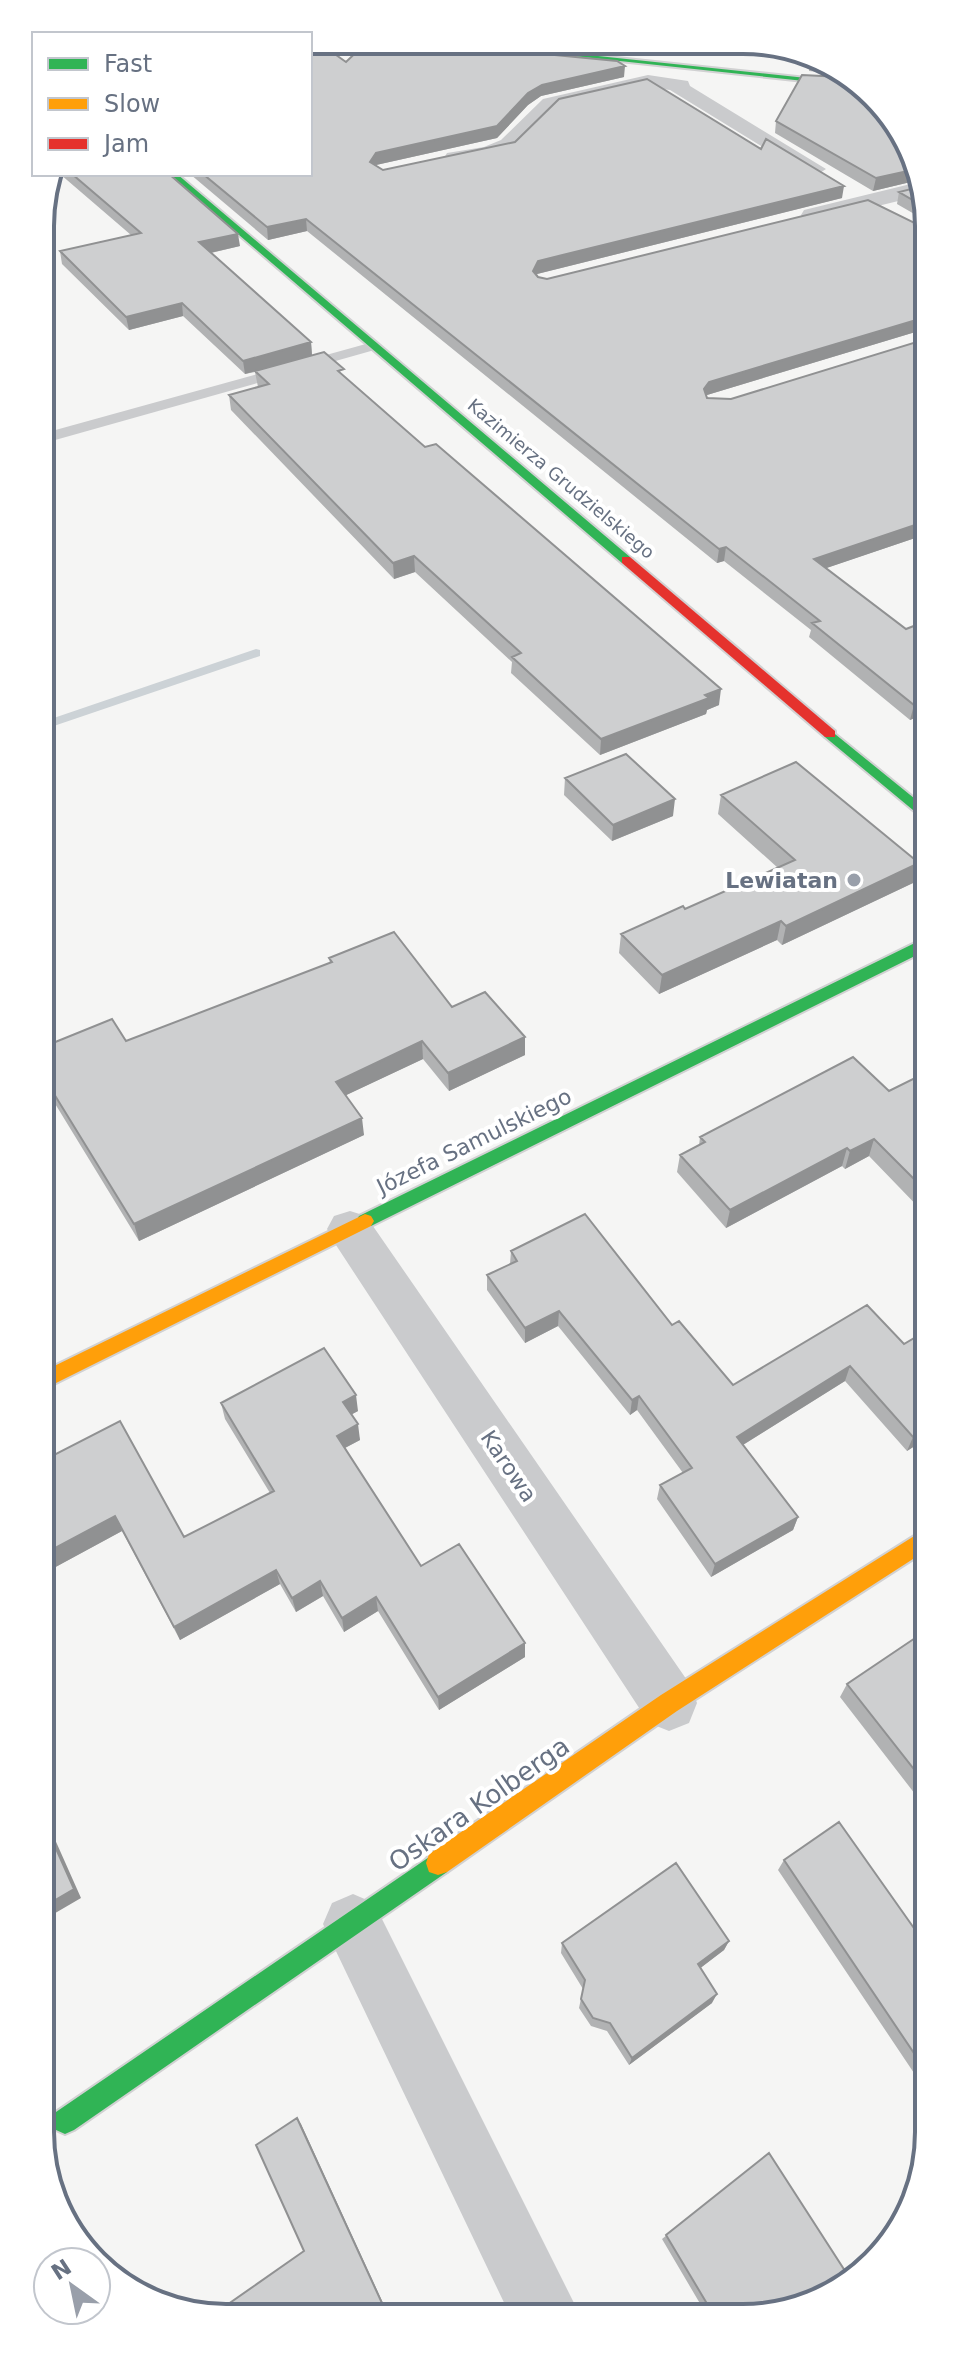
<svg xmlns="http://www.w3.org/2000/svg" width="969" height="2358" font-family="'DejaVu Sans',sans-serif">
<rect width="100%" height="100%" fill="#f5f5f4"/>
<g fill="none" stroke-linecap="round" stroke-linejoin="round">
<path fill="#ccd2d6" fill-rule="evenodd" d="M256,649L260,650V656L42,730V722Z"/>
<g stroke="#d1d1d2" stroke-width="4">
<path id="fast" d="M435,41L466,42L853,83L860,87Z
M168,174H177L630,557V563H622Z
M830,730L925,807V820L825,737L823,734Z
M925,938V951L371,1226H359L356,1221L359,1216Z
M438,1851L447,1854L450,1863L447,1872L74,2130L65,2134L56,2130L52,2121L56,2112Z"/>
</g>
<g stroke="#d1d1d2" stroke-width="4">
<path id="slow" d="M365,1214L371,1216L374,1221L371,1226L44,1389V1371Z
M927,1528V1550L677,1711L447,1872L438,1875L429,1872L426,1863L429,1854L661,1695Z"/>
</g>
<g stroke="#d1d1d2" stroke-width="4">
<path id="jam" d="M622,557H630L835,731V737H825L622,563Z"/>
</g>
<path fill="#cacbcd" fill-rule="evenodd" d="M373,342L378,343V349L41,444V434Z"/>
<path fill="#cacbcd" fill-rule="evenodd" d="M578,42H599L601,45L592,61H578L575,57L581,46Z
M648,75L688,81L690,86L826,169L815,176L807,174L670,90L648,87L557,108C543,116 537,129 527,140C510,159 479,161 455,164L444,158L447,153L484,147L501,140L543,99Z
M923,181V195L812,222L804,220L801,215L804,210Z
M350,1211L366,1216L689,1683L697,1703L689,1723L669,1731L649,1723L334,1242L327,1229L334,1216Z
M353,1894L374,1903L579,2313H509L323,1924L332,1903Z"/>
<use href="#fast" fill="#30b455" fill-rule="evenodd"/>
<use href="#slow" fill="#ff9f0a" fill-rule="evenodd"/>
<use href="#jam" fill="#e5322d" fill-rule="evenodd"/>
</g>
<path fill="#b1b2b3" d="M810,60L837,74L809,71Z
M346,62L624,77L541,96L528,105L497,138L376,165L383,170L842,198L537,274L538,277L547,279L923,227V331L922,330L707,395L706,396L924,535L826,568L924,714L910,720L809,637L811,630L724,561L717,563L307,231L268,240L190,174H310Z
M874,94L923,179L873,191L775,133L776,121Z
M60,174H169L240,246L211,253L311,342L312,355L344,376L719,705L707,710L706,714L600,755L511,673L512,662L415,572L394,579L231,410L229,395L258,387L255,372L245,374L183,316L129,330L62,264L60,251L131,235Z
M923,186V219L897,204L899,192Z
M565,778L673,816L612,841L564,795Z
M721,795L919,863L913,883L782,945L777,940L659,994L619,953L621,934L685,909L778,868L718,814Z
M329,958L525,1037V1055L449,1091L423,1059L346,1095L364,1135L139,1241L43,1084V1047L126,1041L330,963Z
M925,1073L926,1215L869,1156L845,1169L842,1166L726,1228L677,1172L680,1155L699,1146L700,1137L889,1091Z
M511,1251L672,1325L733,1385L904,1344L926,1331L927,1438L907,1451L845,1381L743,1445L798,1517L793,1530L711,1577L657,1499L660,1485L683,1473L637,1410L630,1415L558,1326L525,1343L487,1290V1275L510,1264Z
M221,1403L358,1411L352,1414L360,1440L345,1448L421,1566L525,1657L439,1710L378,1611L344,1632L323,1596L296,1612L280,1584L180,1640L122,1531L50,1570L44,1559V1460L184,1537L270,1493L225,1419Z
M927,1630L928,1785L915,1794L840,1697L847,1684Z
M784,1860L928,1948V2081L922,2085L778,1870Z
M729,1941L724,1950L700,1968L712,2003L629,2065L607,2031L591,2026L579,2008L583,1989L561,1953L562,1943Z
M769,2153L791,2312H705L662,2239Z"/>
<path fill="#909192" d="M625,66L624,77L541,96L528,105L497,138L376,165L370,162L376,153L528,93L542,85Z
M917,169L923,179L873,191L876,178Z
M844,186L842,198L537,274L532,284L533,271L538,261Z
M306,219L307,231L268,240L267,227Z
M238,234L240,246L201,255L199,242Z
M182,303L183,316L129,330L126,317Z
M923,318L922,330L707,395L702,403L704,389L709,382Z
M311,342L312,356L245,374L243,361Z
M924,522V535L812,573L814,559Z
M726,547L724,561L717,563L719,549Z
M414,556L415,572L394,579L393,563Z
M721,689L719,705L707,710L706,714L600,755L601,739Z
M924,701V714L910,720L914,705Z
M675,799L673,816L612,841L613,825Z
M919,863L913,883L782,945L786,926Z
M781,921L777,940L659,994L662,975Z
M525,1037V1055L449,1091L448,1073Z
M422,1041L423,1059L338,1099L336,1082Z
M362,1118L364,1135L139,1241L134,1224Z
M874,1139L869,1156L845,1169L850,1151Z
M847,1148L842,1166L726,1228L730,1210Z
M559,1311L558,1326L525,1343V1328Z
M850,1366L845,1381L733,1451L737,1437Z
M356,1395L358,1411L345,1418L343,1402Z
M639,1396L637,1410L630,1415L632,1400Z
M358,1424L360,1440L339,1451L337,1436Z
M926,1428L927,1438L907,1451L913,1437Z
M115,1516L122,1531L50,1570L44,1559V1554Z
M798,1517L793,1530L711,1577L715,1564Z
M276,1570L280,1584L180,1640L174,1627Z
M320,1581L323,1596L296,1612L292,1598Z
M376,1597L378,1611L344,1632L342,1618Z
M525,1643V1657L439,1710L438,1697Z
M928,1779V1785L915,1794L924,1782Z
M45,1817L81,1898L45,1919Z
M729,1941L724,1950L694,1973L698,1964Z
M717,1994L712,2003L629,2065L632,2058Z
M297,2118L301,2124L388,2314H387Z
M64,2205L73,2209L88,2246L69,2216Z"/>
<path fill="#cecfd0" stroke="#909192" stroke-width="2" d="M368,41H407L617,61L625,66L542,85L528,93L497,126L376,153L370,162L383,170L515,142L559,99L647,79L761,149L766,139L844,186L538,261L533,271L538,277L547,279L868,200L923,227V318L709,382L704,389L707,398L731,399L923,340L924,522L814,559L906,629L924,622V701L914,705L812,623L820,621L726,547L719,549L306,219L267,227L203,174H310V47L322,45L346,62Z
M802,75L842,77L874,94L917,169L876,178L776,121Z
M72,174H169L238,234L199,242L311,342L243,361L182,303L126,317L60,251L141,233Z
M923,186V206L899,192Z
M324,352L344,369L338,371L425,447L436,444L721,689L705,695L709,698L601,739L512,657L521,653L414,556L393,563L229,395L269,384L255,371Z
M626,754L675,799L613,825L565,778Z
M796,762L919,863L786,926L781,921L662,975L621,934L683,906L685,909L795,860L721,795Z
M394,932L452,1007L485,992L525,1037L448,1073L422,1041L336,1082L362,1118L134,1224L43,1076V1047L112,1019L126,1041L332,962L329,958Z
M853,1057L889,1091L925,1073L926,1191L874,1139L850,1151L847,1148L730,1210L680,1155L705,1142L700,1137Z
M585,1214L672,1325L679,1321L733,1385L867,1305L904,1344L926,1331V1428L913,1437L850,1366L737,1437L798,1517L715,1564L660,1485L692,1468L639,1396L632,1400L559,1311L525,1328L487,1275L517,1261L511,1251Z
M324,1348L356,1395L343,1402L358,1424L337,1436L421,1566L459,1544L525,1643L438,1697L376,1597L342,1618L320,1581L292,1598L276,1570L174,1627L115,1516L44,1554V1460L120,1421L184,1537L274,1491L221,1403Z
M927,1630L928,1779L924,1782L847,1684Z
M839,1822L928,1948V2074L784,1860Z
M45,1824L74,1889L45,1906Z
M676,1863L729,1941L698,1964L717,1994L632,2058L610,2023L593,2018L581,1999L585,1980L562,1943Z
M297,2118L387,2314H214L304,2251L256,2145Z
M769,2153L847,2274L791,2312H712L666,2235Z"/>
<circle fill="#999faa" stroke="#fff" stroke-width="3" cx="854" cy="880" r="8"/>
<g text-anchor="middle" stroke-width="8" stroke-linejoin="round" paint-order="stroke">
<g font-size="18" fill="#677182" stroke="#fff">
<text transform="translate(561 479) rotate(40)" y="6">Kazimierza Grudzielskiego</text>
</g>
<g font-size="22" font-weight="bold" fill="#677182" stroke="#fff" text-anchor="end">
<text x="838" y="888">Lewiatan</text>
</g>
<g font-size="22" fill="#677182" stroke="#fff">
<text transform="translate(474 1141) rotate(-26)" y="8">Józefa Samulskiego</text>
<text transform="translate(509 1466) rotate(56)" y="8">Karowa</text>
</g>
<g font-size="26" fill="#677182" stroke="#fff">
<text transform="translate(479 1804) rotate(-35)" y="9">Oskara Kolberga</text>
</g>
</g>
<path d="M0 0H969V2358H0ZM226 54H743A172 172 0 0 1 915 226V2132A172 172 0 0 1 743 2304H226A172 172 0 0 1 54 2132V226A172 172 0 0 1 226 54Z" fill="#fff" fill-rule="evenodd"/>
<path fill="none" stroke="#677182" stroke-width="4" d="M226 54H743A172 172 0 0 1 915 226V2132A172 172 0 0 1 743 2304H226A172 172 0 0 1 54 2132V226A172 172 0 0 1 226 54Z"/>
<rect x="32" y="32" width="280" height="144" fill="#ffffff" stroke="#c2c6cd" stroke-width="2"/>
<rect x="48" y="58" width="40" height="12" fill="#30b455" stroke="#c2c6cd" stroke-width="2"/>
<text x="104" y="72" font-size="24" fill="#677182">Fast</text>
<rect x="48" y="98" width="40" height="12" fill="#ff9f0a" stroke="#c2c6cd" stroke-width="2"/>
<text x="104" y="112" font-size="24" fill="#677182">Slow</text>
<rect x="48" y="138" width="40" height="12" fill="#e5322d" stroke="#c2c6cd" stroke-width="2"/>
<text x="104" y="152" font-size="24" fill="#677182">Jam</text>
<g transform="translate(72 2286) rotate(327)"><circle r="38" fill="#ffffff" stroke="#c2c6cd" stroke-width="2"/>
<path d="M0-6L14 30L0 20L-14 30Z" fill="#999faa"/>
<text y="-12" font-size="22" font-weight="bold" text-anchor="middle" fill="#677182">N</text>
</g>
</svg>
